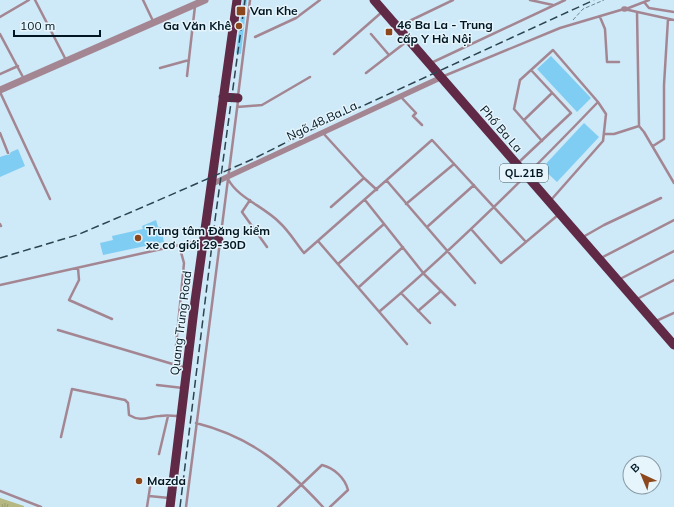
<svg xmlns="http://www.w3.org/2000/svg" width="674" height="507" font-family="Mulish,sans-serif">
<defs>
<pattern id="grass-tufts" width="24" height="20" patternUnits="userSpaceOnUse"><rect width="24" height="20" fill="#b5b880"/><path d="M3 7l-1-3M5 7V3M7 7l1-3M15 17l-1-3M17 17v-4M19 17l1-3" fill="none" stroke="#9a9d6e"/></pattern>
</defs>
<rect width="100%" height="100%" fill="#cee9f7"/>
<path fill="url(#grass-tufts)" d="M0,498L24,506V507H0Z"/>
<path fill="#80cdf3" d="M243,0H247L241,54L236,53Z
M551,56L591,98L577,112L537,69Z
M584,123L599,137L557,182L542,168Z
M18,149L25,166L0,177V157L6,155H9L11,152Z
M156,220L158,227H161L164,242L103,255L100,243L113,240L112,236L143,229L142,226Z"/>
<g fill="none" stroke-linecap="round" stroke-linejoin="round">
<path stroke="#6e8794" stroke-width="1" stroke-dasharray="4 2" stroke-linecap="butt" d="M573,20L583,9L604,0"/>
<path stroke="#a48693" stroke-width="2.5" d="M35,0L66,60
M143,0L153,21
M530,0L553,5
M644,2L649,8L674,12
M626,9L649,0
M637,12L639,126L644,132L674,183
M0,17L29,0
M600,17L605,29L607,62H619
M399,26L453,0
M0,34L24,79
M371,34L389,55
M255,37L296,18L320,0
M334,54L382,12
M431,63L565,0
M160,68L189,60
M366,73L406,42
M0,74L18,66
M187,76L195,6
M444,76L560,28L624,9L674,20
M0,92L50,199
M238,96L250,0
M400,96L416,113L413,116L422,125
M237,107L262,105L310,77
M524,120L552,93
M0,133L8,153
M323,133L364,178
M605,134H614L639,126
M542,141L514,109L520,80L553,50L598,102L606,114L603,141L551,200
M653,146L664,139V85L668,19
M518,163L571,113L531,70
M228,179C238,198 263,206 279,222C289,231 296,243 304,253L432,140L526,242
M387,181L475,283
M250,200L242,212L267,247
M365,200L424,274L455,305
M406,204L454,164
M331,207L364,178L377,190
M0,224L1,226
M427,227L474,185
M471,229L501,263L558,215
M583,237L604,225L661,198
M318,241L407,344
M601,258L674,220
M338,264L384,224
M78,268L79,280L69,300L112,319
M620,279L674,251
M0,285L202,240
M359,287L403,247
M401,293L430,323
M637,299L674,280
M380,311C457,246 528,175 598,102
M418,311L441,291
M656,321L674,313
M58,330L186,368
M176,346L184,263L179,245
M157,385L183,388
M196,423C252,437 285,466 323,507
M61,437L72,389L125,400L128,403L129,415C142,423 149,416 160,416C166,415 173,416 179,416
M159,454L168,416
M0,491L41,507
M149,496L169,498
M147,507L151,481
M186,507L238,101
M278,507L322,465C334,468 345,478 348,490L330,507"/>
<path stroke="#a48693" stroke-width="5.5" d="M624,9H625
M212,184L442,77"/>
<path stroke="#a48693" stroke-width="7" d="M0,90L205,0"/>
<path stroke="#602a46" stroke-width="9" d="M374,0L674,345
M223,97L238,98
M204,240H219
M170,507L195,301L237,0"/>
<path stroke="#2c4450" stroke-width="1.5" stroke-dasharray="8 4" stroke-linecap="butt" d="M0,258L77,235L143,207L253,159L321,125L594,0
M180,507L215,220L245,0"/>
</g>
<g fill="#8c481c" stroke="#e6f4fb" stroke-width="1.5">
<rect x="236" y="6" width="10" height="10" rx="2"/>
<circle cx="239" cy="26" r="4"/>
<rect x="385" y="28" width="8" height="8" rx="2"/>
<circle cx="138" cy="238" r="4"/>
<circle cx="139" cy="481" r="4"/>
</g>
<g text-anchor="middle" stroke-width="3" stroke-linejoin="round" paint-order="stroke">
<rect fill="#e6f4fb" stroke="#455964" stroke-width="1" x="500" y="164" width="48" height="18" rx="3"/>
<g font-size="11" font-weight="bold" fill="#001723">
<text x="524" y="177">QL.21B</text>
</g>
<g font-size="12" font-weight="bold" fill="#001723" stroke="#e6f4fb" text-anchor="start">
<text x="250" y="15">Van Khe</text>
<text x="397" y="29">46 Ba La - Trung<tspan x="397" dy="14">cấp Y Hà Nội</tspan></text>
<text x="231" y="30" text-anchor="end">Ga Văn Khê</text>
<text x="146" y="235">Trung tâm Đăng kiểm<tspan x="146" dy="14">xe cơ giới 29-30D</tspan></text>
<text x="147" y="485">Mazda</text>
</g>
<g font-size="12" fill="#001723" stroke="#e6f4fb">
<text transform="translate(322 121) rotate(-25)" y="4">Ngõ 48 Ba La</text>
<text transform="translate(501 129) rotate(49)" y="4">Phố Ba La</text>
<text transform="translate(181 323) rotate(-83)" y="4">Quang Trung Road</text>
</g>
</g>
<g transform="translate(642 475) rotate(316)"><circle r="19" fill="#e6f4fb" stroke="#8a9ca5"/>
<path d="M0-3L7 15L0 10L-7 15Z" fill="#8c481c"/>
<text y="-6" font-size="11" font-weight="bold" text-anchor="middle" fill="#001723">B</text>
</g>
<path d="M14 30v6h86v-6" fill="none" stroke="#001723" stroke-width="2"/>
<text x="20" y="30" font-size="12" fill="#001723" stroke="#e6f4fb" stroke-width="3" paint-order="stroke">100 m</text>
</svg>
